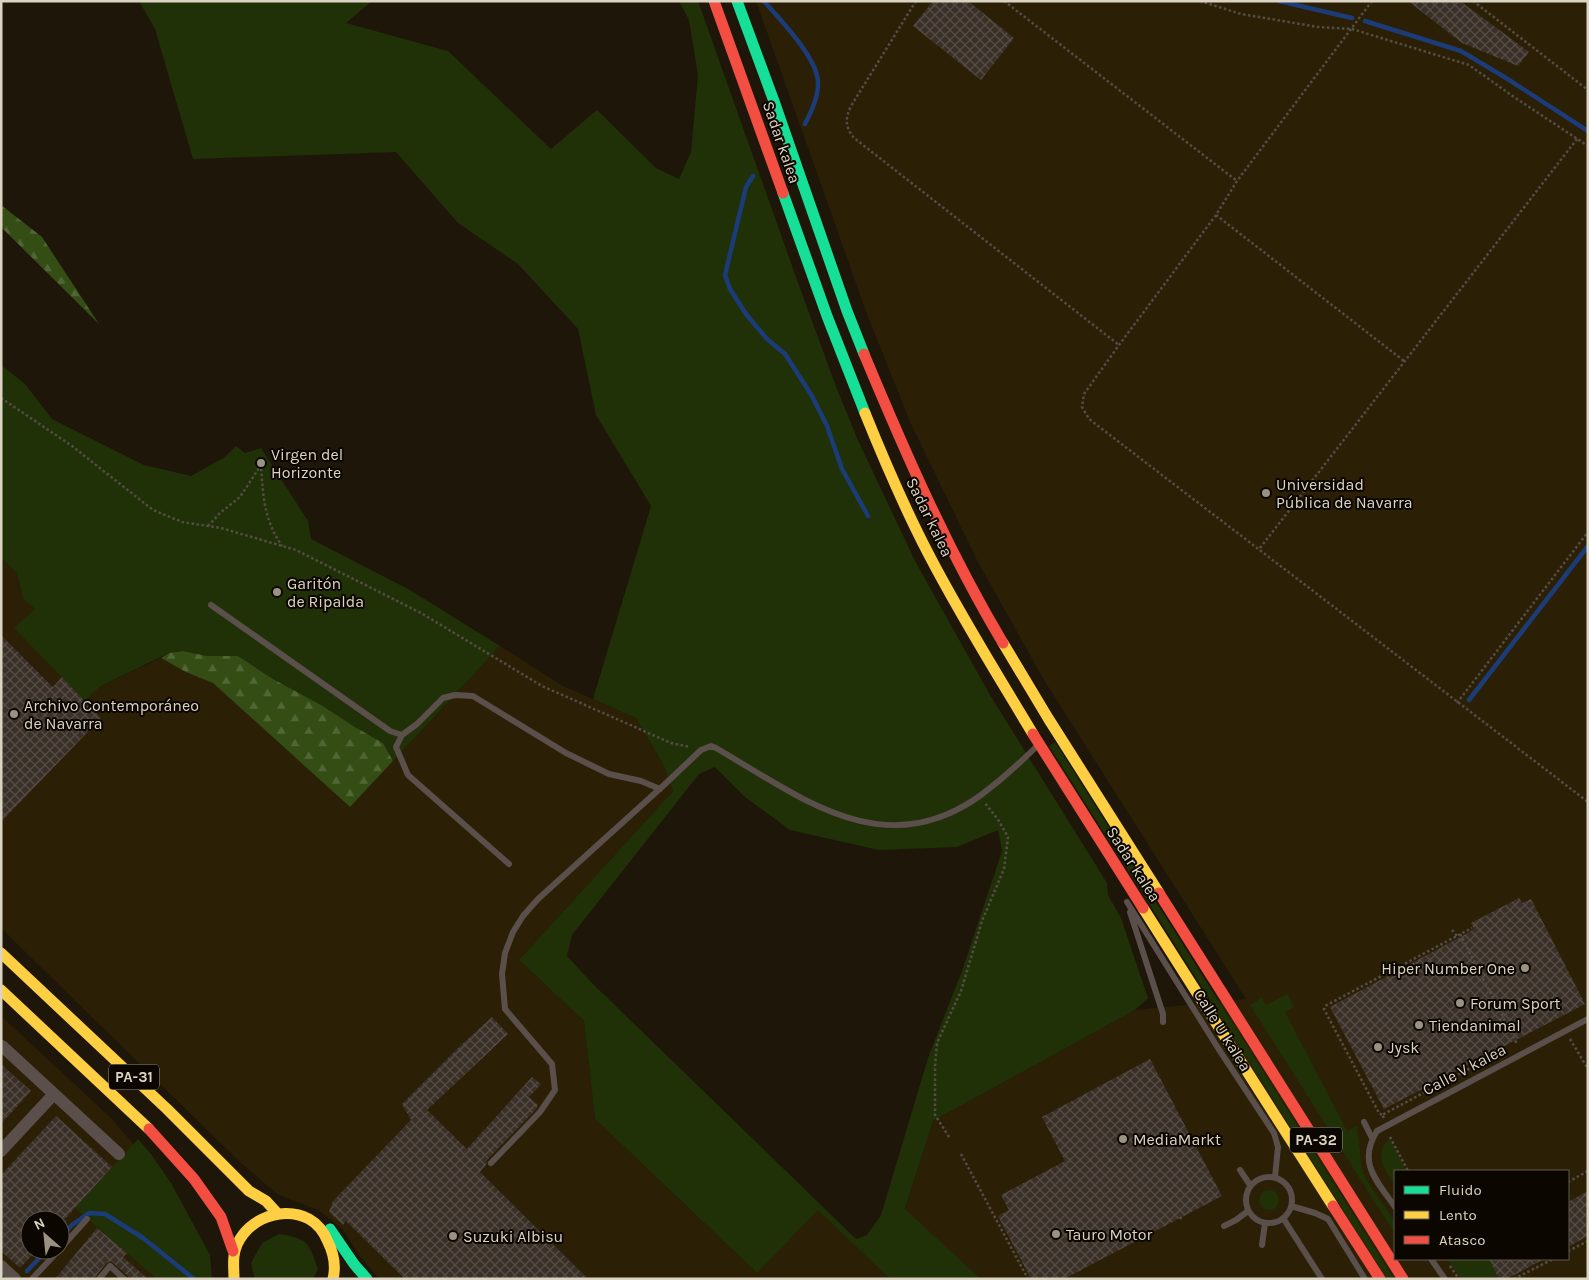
<svg xmlns="http://www.w3.org/2000/svg" width="1589" height="1280" font-family="Karla,sans-serif">
<defs>
<pattern id="forest-firs" width="22" height="20" patternUnits="userSpaceOnUse" patternTransform="scale(1.25)"><rect width="22" height="20" fill="#344d15"/><path d="M5 1l3.5 6h-7zM16 11l3.5 6h-7z" fill="#516635"/></pattern>
<pattern id="building-cross-hatch" width="8" height="8" patternUnits="userSpaceOnUse" patternTransform="scale(1.25)"><rect width="8" height="8" fill="#3a3028"/><path d="M0 0l8 8M0 8l8-8" fill="none" stroke="#564d46"/></pattern>
</defs>
<rect width="100%" height="100%" fill="#1e1608"/>
<path fill="#2b2005" fill-rule="evenodd" d="M756,1H1588V1279H981L905,1210L933,1121L1135,1010L1246,999L1044,680L978,562L911,424L868,317ZM1395,1171H1568V1259H1395Z
M1,558L17,573L23,598L36,609L15,628L85,701L101,686L161,658L213,683L350,807L500,646L563,686L636,718L664,766L673,791L519,960L584,1021L595,1119L756,1272L818,1209L890,1279H379L359,1255L344,1231L320,1211L277,1194L240,1162L1,928V742L53,686L1,635Z
M1,1016L110,1117L150,1163L207,1279H1ZM30,1220H60V1250H30Z"/>
<path fill="#203108" fill-rule="evenodd" d="M139,1H372L346,23L448,51L551,149L597,110L656,168L679,179L691,152L698,75L689,20L679,1H698L797,280L837,389L857,438L915,561L990,695L1107,883L1108,895L1121,918L1148,998L1135,1010L933,1121L905,1209L981,1279H890L818,1210L757,1273L595,1119L584,1021L519,960L673,791L664,766L636,718L593,699L651,506L596,415L578,329L518,264L458,223L396,152L193,159L155,29ZM715,767L745,797L790,830L879,850L957,847L998,830L1002,851L962,971L928,1058L881,1215L867,1235L856,1239L591,982L567,956L572,935L699,774Z
M1,365L25,384L52,419L144,465L191,476L225,457L236,446L245,453L261,448L308,521L311,539L410,590L500,646L393,761L383,743L355,727L321,705L273,679L238,656H207L183,651L169,653L101,686L85,701L14,628L35,609L23,598L17,573L1,558Z
M1055,742L1394,1279H1387L1049,746Z
M1287,994L1294,1007L1285,1012L1347,1131L1357,1126L1362,1170L1367,1181L1395,1222V1234L1250,1005L1262,998L1266,1005Z
M138,1139L151,1154L171,1183L210,1255L212,1279H157L75,1208Z
M1390,1139L1406,1171H1395V1186C1386,1172 1372,1152 1390,1139Z
M1259 1200a10 10 0 1 1 20 0a10 10 0 1 1-20 0Z
M279,1234C308,1238 309,1243 318,1269L313,1279H255L251,1263L262,1243Z
M1447,1259H1489L1499,1279H1461Z"/>
<path fill="url(#forest-firs)" d="M1,205L42,237L99,324L1,227Z
M183,651L207,656H238L273,679L321,705L355,727L383,743L393,761L350,807L213,683L186,672L161,658L169,653Z"/>
<g fill="none" stroke-linecap="round" stroke-linejoin="round">
<path stroke="#1b3c78" stroke-width="4.5" d="M764,1C780,20 819,59 818,84C818,98 811,112 805,124
M1279,1L1352,18
M1365,21L1461,51L1506,78L1588,131
M753,176L746,187L725,275L730,289L746,314L767,339L785,354L812,396L827,426L842,469L868,516
M1469,700L1588,546
M60,1237L72,1225L89,1213L105,1214L143,1238L194,1279
M27,1271L47,1250"/>
</g>
<path fill="url(#building-cross-hatch)" d="M933,1H968L1014,38L981,80L913,26Z
M1408,1H1460L1529,52L1518,66L1462,43Z
M1,635L53,687L62,677L101,718L1,822Z
M1519,898L1522,903L1531,899L1585,1004L1384,1109L1330,1007L1466,934L1474,929L1471,923Z
M492,1017L508,1034L427,1110L467,1149L532,1077L541,1084L529,1097L538,1105L536,1109L487,1160L486,1165L480,1172L588,1279H405L346,1221L343,1225L329,1212L333,1201L411,1120L402,1104L459,1047Z
M1150,1059L1222,1196L1064,1279H1031L998,1216L1009,1210L1001,1195L1065,1161L1042,1117Z
M1,1064L31,1091L1,1124Z
M56,1116L112,1167L64,1220H30V1250H37L20,1268L1,1251V1175Z
M1588,1191V1236L1568,1247V1202Z
M97,1228L127,1253L123,1257L148,1279H129L127,1275L111,1261L106,1263L94,1279H55Z
M1489,1259H1544L1507,1279H1499Z"/>
<g fill="none" stroke-linecap="round" stroke-linejoin="round">
<path stroke="#564c46" stroke-width="2.5" stroke-dasharray="2.5 2.5" stroke-linecap="butt" d="M916,1L851,106C845,119 845,127 854,138L1119,345
M1004,1L1237,181
M1200,1L1241,14L1318,27L1352,29L1469,65L1514,97L1588,146
M1372,1L1237,181L1216,215L1119,345L1084,394L1082,407L1089,419L1588,802
M1473,1L1588,90
M1216,215L1404,361
M1,398L72,446L153,510L182,522L221,528L296,550L421,613L542,686L671,743L690,747
M208,526L220,513L240,497L261,465C263,496 264,520 282,546
M1260,548L1577,139
M1457,703L1588,532
M1452,930L1457,936
M1460,934L1517,1044
M1570,1039L1588,1069
M1382,1115L1379,1113L1324,1009L1325,1006L1472,928
M1384,1118L1382,1115L1478,1064
M949,1137L935,1115V1066L937,1043L961,991L982,921L1004,869L1008,837L999,821L985,803
M1390,1137L1408,1171
M961,1154L1028,1279
M1568,1182L1588,1171
M1180,1217L1182,1220
M1568,1251L1588,1241
M1450,1266L1459,1279
M1514,1279L1553,1259"/>
<path stroke="#5b4f4b" stroke-width="6" d="M211,605L390,731L402,735L417,724L443,698L455,695L473,696L566,753L609,774L641,781L660,789
M402,735L396,747L408,775L509,864
M1127,902L1218,1048L1274,1133L1278,1147L1275,1177
M1130,912L1163,1014V1022
M1364,1122L1372,1138
M491,1163L540,1112L555,1090L552,1064L505,1009L502,974L505,953L513,932L523,916L538,899L664,785L701,750L711,746L716,748C802,798 884,865 981,795C1001,780 1020,763 1038,745
M1240,1170L1250,1185
M1246 1200a23 23 0 1 1 46 0a23 23 0 1 1-46 0Z
M1291,1206L1315,1213L1328,1219L1365,1279
M1395,1207C1377,1181 1357,1163 1377,1131L1588,1019
M1283,1218L1322,1279
M1224,1226L1236,1220L1248,1211
M1262,1245L1265,1223
M60,1249L87,1219
M1431,1259L1445,1279
M32,1279L59,1250
M99,1279L110,1266L124,1279"/>
<path stroke="#5b4f4b" stroke-width="12" d="M2,1046L119,1154
M1,1151L54,1094
M1,1266L15,1279"/>
<path stroke="#16e098" stroke-width="11" d="M737,1L775,104L847,311L864,354
M783,193L827,316L865,413
M330,1229L354,1264L367,1279"/>
<path stroke="#ffcf43" stroke-width="11" d="M865,413C884,460 904,507 928,553C960,615 997,674 1033,734
M1003,643L1048,718L1159,893
M1143,908L1204,1004
M1,953L167,1109L249,1191L266,1201L277,1213
M1,990L149,1129
M1204,1004L1333,1206
M234,1279C234,1271 233,1263 234,1256C238,1223 280,1203 309,1219C318,1224 324,1232 328,1242C334,1254 336,1266 333,1279"/>
<path stroke="#f24e42" stroke-width="11" d="M714,1L783,193
M864,354C905,452 948,551 1003,643
M1033,734L1143,908
M1159,893L1228,1002
M1228,1002L1403,1279
M149,1129L194,1179L221,1217L233,1251
M1333,1206L1380,1279"/>
</g>
<g fill="#9a9282" stroke="#0b0600" stroke-width="2">
<circle cx="261" cy="463" r="5"/>
<circle cx="1266" cy="493" r="5"/>
<circle cx="277" cy="592" r="5"/>
<circle cx="14" cy="714" r="5"/>
<circle cx="1525" cy="968" r="5"/>
<circle cx="1460" cy="1003" r="5"/>
<circle cx="1419" cy="1025" r="5"/>
<circle cx="1378" cy="1047" r="5"/>
<circle cx="1123" cy="1139" r="5"/>
<circle cx="1056" cy="1234" r="5"/>
<circle cx="453" cy="1236" r="5"/>
</g>
<g text-anchor="middle" stroke-width="4" stroke-linejoin="round" paint-order="stroke">
<g fill="#0b0600" stroke="#9d9688" stroke-width="1">
<rect x="109" y="1064.5" width="50" height="25" rx="4"/>
<rect x="1290" y="1127.5" width="52" height="25" rx="4"/>
</g>
<g font-size="15" font-weight="bold" fill="#dcd4c3">
<text x="134" y="1082">PA-31</text>
<text x="1316" y="1145">PA-32</text>
</g>
<g font-size="16" fill="#dcd4c3" stroke="#0b0600">
<text transform="translate(782 142) rotate(71)" y="6">Sadar kalea</text>
<text transform="translate(930 517) rotate(64)" y="6">Sadar kalea</text>
<text transform="translate(1134 864) rotate(57)" y="6">Sadar kalea</text>
<text transform="translate(1223 1030) rotate(58)" y="6">Calle U kalea</text>
<text transform="translate(1464 1069) rotate(-28)" y="6">Calle V kalea</text>
</g>
<g font-size="16" fill="#dcd4c3" stroke="#0b0600" text-anchor="start">
<text x="271" y="460">Virgen del<tspan x="271" dy="18">Horizonte</tspan></text>
<text x="1276" y="490">Universidad<tspan x="1276" dy="18">Pública de Navarra</tspan></text>
<text x="287" y="589">Garitón<tspan x="287" dy="18">de Ripalda</tspan></text>
<text x="24" y="711">Archivo Contemporáneo<tspan x="24" dy="18">de Navarra</tspan></text>
<text x="1515" y="974" text-anchor="end">Hiper Number One</text>
<text x="1470" y="1009">Forum Sport</text>
<text x="1429" y="1031">Tiendanimal</text>
<text x="1388" y="1053">Jysk</text>
<text x="1133" y="1145">MediaMarkt</text>
<text x="1066" y="1240">Tauro Motor</text>
<text x="463" y="1242">Suzuki Albisu</text>
</g>
</g>
<rect width="1589" height="1280" fill="none" stroke="#dcd4c3" stroke-width="5"/>
<rect x="1394" y="1170" width="175" height="90" fill="#0b0600" stroke="#5f584e"/>
<rect x="1404" y="1186" width="25" height="8" fill="#16e098" stroke="#5f584e"/>
<text x="1439" y="1195" font-size="15" fill="#dcd4c3">Fluido</text>
<rect x="1404" y="1211" width="25" height="8" fill="#ffcf43" stroke="#5f584e"/>
<text x="1439" y="1220" font-size="15" fill="#dcd4c3">Lento</text>
<rect x="1404" y="1236" width="25" height="8" fill="#f24e42" stroke="#5f584e"/>
<text x="1439" y="1245" font-size="15" fill="#dcd4c3">Atasco</text>
<g transform="translate(45 1235) rotate(333)"><circle r="24" fill="#0b0600" stroke="#5f584e"/>
<path d="M0-4L9 19L0 12L-9 19Z" fill="#9a9282"/>
<text y="-8" font-size="14" font-weight="bold" text-anchor="middle" fill="#dcd4c3">N</text>
</g>
</svg>
